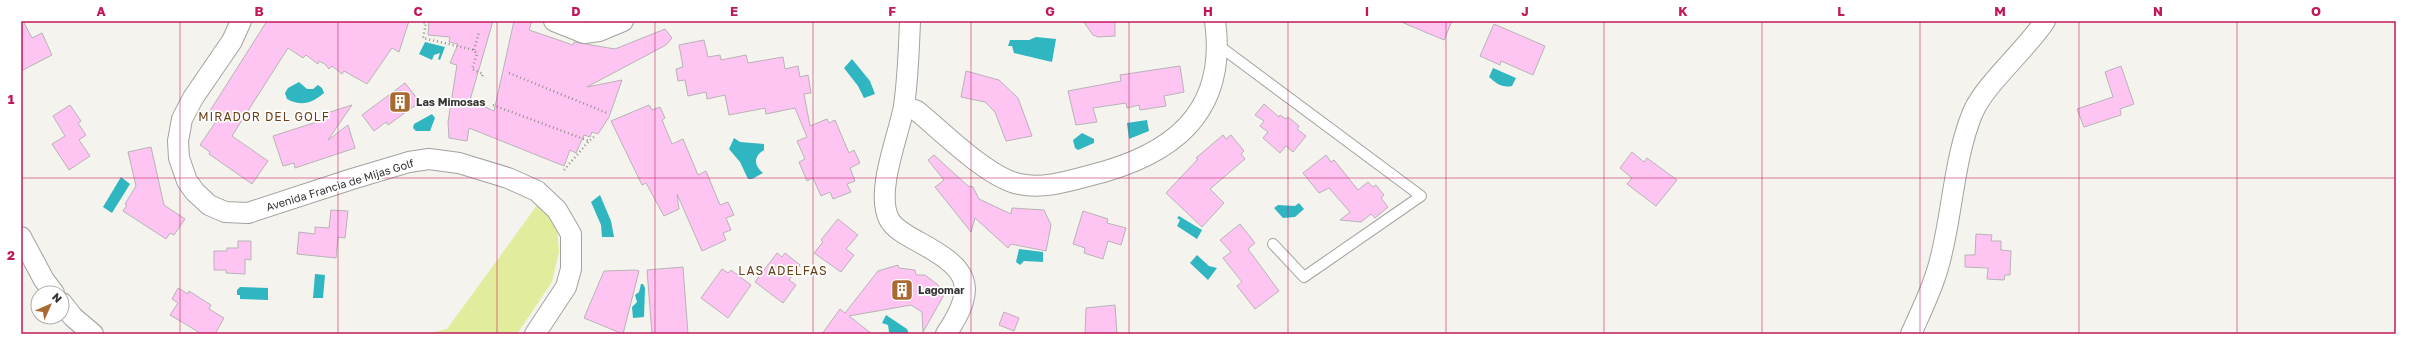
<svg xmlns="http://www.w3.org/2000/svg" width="2417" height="355" font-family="'Golos Text',sans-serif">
<rect width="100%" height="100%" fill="#f5f3ee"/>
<path fill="#e1ec9c" d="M538,204L557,226L559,252L552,282L517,334H426L447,329Z"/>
<path fill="#30b6c1" d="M1036,37L1056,39L1052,62L1014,53L1012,46H1008L1010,40H1029Z
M425,42L445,47L440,60L438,59L440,53L434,55L432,60L419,54Z
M852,59L870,81L875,94L864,98L858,86L844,68Z
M1493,68L1516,78L1512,86C1502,88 1497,84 1489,77Z
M299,82L307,89H313L318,85L322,88L324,93C312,103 302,107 287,99L285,93L288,88Z
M432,114L435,118L430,131H416L413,128L414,124Z
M1147,120L1149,131L1129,139L1127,123Z
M1082,133L1094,139V143L1078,150L1075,148L1073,140Z
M734,138L740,142L764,144V150C754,156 753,165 763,173L752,179H748L740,162L729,149Z
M121,177L130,184L112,213L103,207Z
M600,195L611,221L614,237H602L601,225L591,202Z
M1299,203L1304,209L1295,217L1283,218L1274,208L1278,205L1295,206Z
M1179,216L1202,230L1197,239L1177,226L1180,220L1177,218Z
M1019,249L1043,252V262L1024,261L1020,265L1016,262Z
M1197,255L1209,266L1217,268L1208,280L1190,263Z
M315,274L325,275L323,298H313Z
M641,284H643L645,288L644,317L633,318L632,307L637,302L635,295L639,292Z
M240,287L268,288V300L240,299V295H237V290Z
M886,315L907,329L909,334H892L889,332L888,325L882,323Z"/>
<path fill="#fec5f3" stroke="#b7b3b6" d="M21,21H23L32,38L42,33L52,55L21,71Z
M267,21H409L399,52L392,48L367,84L344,71L342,74L332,66L329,69L325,64L319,61L318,64L306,55L303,58L288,48L232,136L268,161L252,184L209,154L210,152L200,145L217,120L208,114Z
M429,21H493L470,100L494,111L514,21H532L529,30L573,45L574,42L615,49L665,29L672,38L666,45L587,87L622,80L609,117L598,134L592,132L590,137L584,135L576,153L570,150L564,166L469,128L467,141L449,138L448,122L457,65L450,63L458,44L449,42L450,37L428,35Z
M1083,21H1115V36L1098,37L1093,35Z
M1399,21H1452L1444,40Z
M1494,24L1545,46L1533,75L1501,61L1500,65L1480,56Z
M704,40L708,57L720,55L721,60L746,55L748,63L783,57L785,69L798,66L800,77L808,75L811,93L804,94L810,126L827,119L829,123L835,120L849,153L854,150L860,163L850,168L855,181L847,184L851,192L833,199L830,192L821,196L813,178L807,181L799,162L805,159L797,141L807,137L795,108L766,114L765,108L729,115L725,95L707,99L706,92L688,96L685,80L678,81L676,69L683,67L679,45Z
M1180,66L1184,92L1164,96L1166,106L1140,110L1139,105L1127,108L1126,103L1093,108L1097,122L1076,125L1068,91L1121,81L1120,75Z
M2121,66L2134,104L2120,109L2121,115L2084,127L2077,109L2113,97L2105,72Z
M966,71L999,80L1018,98L1032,136L1006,141L995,112L985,102L961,97Z
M405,83L420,102L388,125L386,122L374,131L362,115Z
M1264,104L1279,117L1280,115L1286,119L1288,117L1299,126L1297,129L1306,136L1293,152L1286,146L1280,153L1263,138L1268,132L1260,126L1264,121L1255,115Z
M70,105L81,121L78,123L86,135L79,140L90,156L69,170L52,144L65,136L53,116Z
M352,105L328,140L348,125L355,148L295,168L294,163L283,166L273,136L326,119L324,114Z
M649,105L652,110L660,107L665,118L662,120L672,144L683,139L698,175L706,171L720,205L728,202L734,215L726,218L731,230L723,233L726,240L702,251L677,194L679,209L664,216L646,183L642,185L611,121Z
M1223,135L1226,139L1231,135L1244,151L1241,154L1245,159L1210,189L1224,203L1202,227L1166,193L1198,159L1196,158Z
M151,147L164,205L185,219L174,235L170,233L166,239L123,211L127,205L125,204L136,186L128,152Z
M1632,152L1644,162L1647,158L1677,180L1656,206L1627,184L1632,178L1620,168Z
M934,155L968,186L973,187L979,199L1011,214L1012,208L1044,210L1051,225L1046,251L1011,244L1008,248L975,218L971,232L935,187L944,180L928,160Z
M1326,155L1331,162L1334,160L1358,190L1368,182L1373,187L1376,185L1384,195L1381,198L1388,207L1375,218L1371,214L1361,222L1340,220L1350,212L1329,188L1319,193L1303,173Z
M331,210L348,211L345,238L338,237L336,258L297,254L299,232L315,234V227L329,228Z
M1083,211L1108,219L1107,223L1126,228L1121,245L1108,241L1103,259L1084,253L1085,248L1073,244Z
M838,219L858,235L846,249L854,255L841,272L814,253L823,242L821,240Z
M1240,224L1255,243L1248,249L1279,291L1255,309L1237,286L1242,282L1223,258L1231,252L1220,240Z
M1976,234L1992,235L1991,241H2001V250L2011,251L2010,275H2005L2004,280L1987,279L1988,268L1965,267V255H1975Z
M238,241H251V260L245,259V274L226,273V270H214V251H227V248H238Z
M777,253L782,257L785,253L800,265L789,280L796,285L783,303L755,282Z
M898,265L899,268L915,270L916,275H925L938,285L944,295L923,332L922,312L911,305L849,316L872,334H822L840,309L845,313L878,271Z
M683,267L688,334H652L647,270Z
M722,269L728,273L731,270L751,285L728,318L701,298Z
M635,270L639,271L623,334L584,318L604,271Z
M178,288L188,294L189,291L211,305L209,309L224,318L215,334H202L170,315L178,303L172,299Z
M1115,305L1117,334H1085L1086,308Z
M1004,312L1019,318L1014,331L999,325Z"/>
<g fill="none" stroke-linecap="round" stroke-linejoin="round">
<g stroke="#a4a29e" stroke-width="12">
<path id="service" d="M1218,45L1421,196L1304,277L1273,244"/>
</g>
<g stroke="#a4a29e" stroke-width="22">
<path id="minor" d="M241,21L232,41L193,98L182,119L178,141L179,158L187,181L195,192L209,205L225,212L248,213L352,179L409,162L429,159L459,163L508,178L537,191L557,210L571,234V269L566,287L535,334
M554,21L584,33L599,31L623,21
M910,21C909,49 908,78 904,106C899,135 875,191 889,219C894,229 908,236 917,241C967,268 980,284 946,334
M904,106L917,111C942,131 988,178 1019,184C1042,189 1066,182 1088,176C1171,156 1228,114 1215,21
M21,237L44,280L54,293
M62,303L73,317L93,334
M1911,334C1923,307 1936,281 1942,252C1953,206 1955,155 1973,112C1986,83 2026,50 2045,21"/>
</g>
<path stroke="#93918e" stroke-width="2.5" stroke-dasharray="1 3" stroke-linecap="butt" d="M420,21L426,23L423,38L474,50L477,54L472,69L483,74L482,76
M474,50L479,32
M509,73L607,113
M493,105L589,141L595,136
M564,170L589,141"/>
<use href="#service" stroke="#fff" stroke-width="10"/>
<use href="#minor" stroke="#fff" stroke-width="20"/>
</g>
<path fill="none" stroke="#c2185b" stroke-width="1" stroke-opacity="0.55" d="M180,21V334M338,21V334M497,21V334M655,21V334M813,21V334M971,21V334M1129,21V334M1288,21V334M1446,21V334M1604,21V334M1762,21V334M1920,21V334M2079,21V334M2237,21V334M21,178H2396"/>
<defs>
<g id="building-square" transform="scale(1.15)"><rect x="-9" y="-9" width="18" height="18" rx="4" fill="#a96a31" stroke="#fff"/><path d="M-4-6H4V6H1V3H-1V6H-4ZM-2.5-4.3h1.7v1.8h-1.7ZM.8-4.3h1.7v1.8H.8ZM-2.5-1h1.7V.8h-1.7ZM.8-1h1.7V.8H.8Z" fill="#fff"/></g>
</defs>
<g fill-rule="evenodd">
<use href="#building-square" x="400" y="102"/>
<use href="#building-square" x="902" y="290"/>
</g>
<g text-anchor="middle" stroke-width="3.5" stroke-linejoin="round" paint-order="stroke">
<g font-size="11" font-weight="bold" fill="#353432" stroke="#fff" text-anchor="start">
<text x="416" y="106">Las Mimosas</text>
<text x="918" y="294">Lagomar</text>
</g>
<g font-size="11" fill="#353432" stroke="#fff">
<text transform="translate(340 185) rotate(-17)" y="4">Avenida Francia de Mijas Golf</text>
</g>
<g font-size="12" letter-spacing="1" fill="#6b4018" stroke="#fff">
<text x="264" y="121">MIRADOR DEL GOLF</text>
<text x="783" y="275">LAS ADELFAS</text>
</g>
</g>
<rect width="2417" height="355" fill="none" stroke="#ffffff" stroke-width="44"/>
<g transform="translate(50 305) rotate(45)"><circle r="19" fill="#ffffff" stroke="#aeaead"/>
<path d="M0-3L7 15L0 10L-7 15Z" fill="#a96a31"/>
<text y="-6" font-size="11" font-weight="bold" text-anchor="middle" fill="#353432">N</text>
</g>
<rect x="22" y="22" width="2373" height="311" fill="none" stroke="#c2185b" stroke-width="1.5"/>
<g font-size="13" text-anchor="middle" font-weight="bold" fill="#c2185b">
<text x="101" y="16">A</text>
<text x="259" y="16">B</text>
<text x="418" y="16">C</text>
<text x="576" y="16">D</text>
<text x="734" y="16">E</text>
<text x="892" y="16">F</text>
<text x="1050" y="16">G</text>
<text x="1208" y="16">H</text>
<text x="1367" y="16">I</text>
<text x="1525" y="16">J</text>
<text x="1683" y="16">K</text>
<text x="1841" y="16">L</text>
<text x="2000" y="16">M</text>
<text x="2158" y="16">N</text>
<text x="2316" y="16">O</text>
<text x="11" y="104">1</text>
<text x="11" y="260">2</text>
</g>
</svg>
